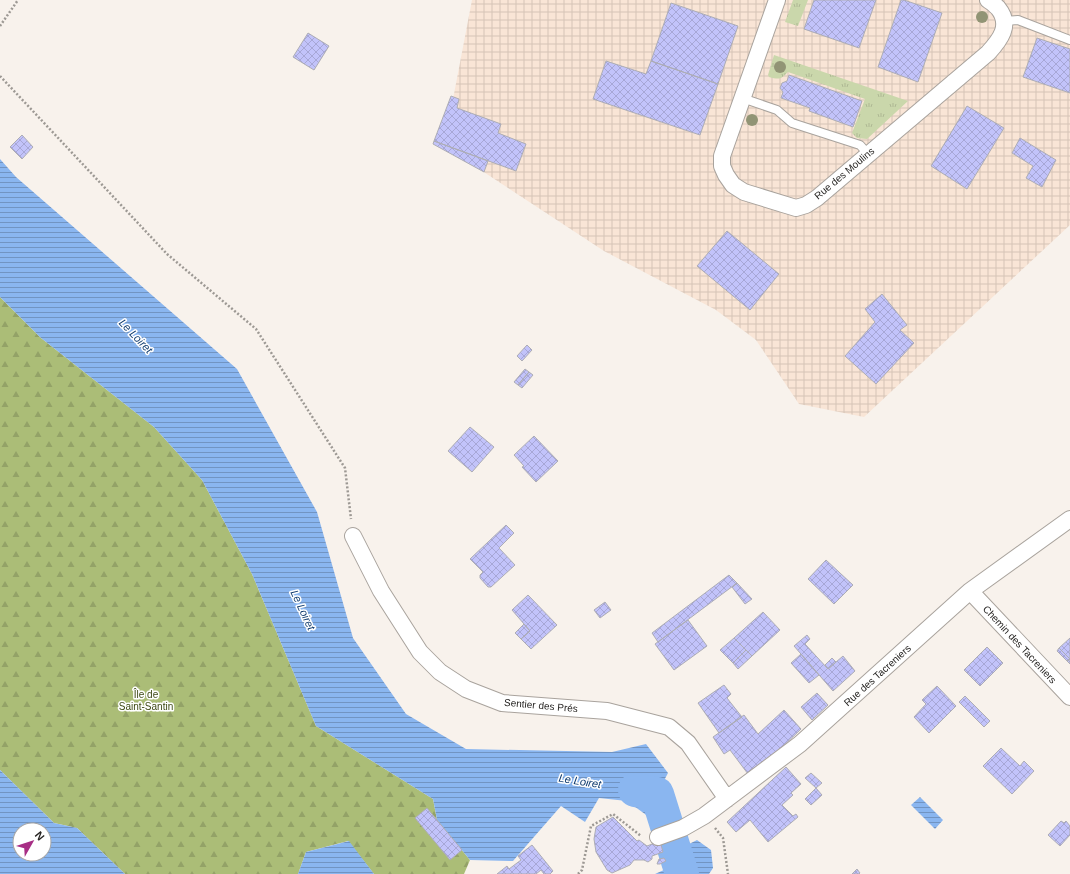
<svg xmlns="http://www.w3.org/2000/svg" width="1070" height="874" font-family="Arial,sans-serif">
<defs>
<pattern id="industrial-grid" width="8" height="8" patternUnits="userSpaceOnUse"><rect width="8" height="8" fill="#f9e5d6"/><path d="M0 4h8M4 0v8" fill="none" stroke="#d5c4b7"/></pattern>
<pattern id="grass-tufts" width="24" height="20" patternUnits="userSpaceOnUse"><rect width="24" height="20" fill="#cad7ab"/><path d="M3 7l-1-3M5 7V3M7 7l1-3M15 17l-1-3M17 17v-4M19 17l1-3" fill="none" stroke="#aeb893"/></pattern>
<pattern id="forest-firs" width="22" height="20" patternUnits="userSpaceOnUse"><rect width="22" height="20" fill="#abbd77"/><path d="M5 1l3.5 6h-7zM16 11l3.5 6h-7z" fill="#93a267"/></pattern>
<pattern id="water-rules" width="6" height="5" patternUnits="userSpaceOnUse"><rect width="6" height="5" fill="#8ab6f0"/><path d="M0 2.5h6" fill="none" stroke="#7194c2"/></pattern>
<pattern id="building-cross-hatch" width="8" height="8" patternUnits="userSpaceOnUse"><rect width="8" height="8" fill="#c2c3fa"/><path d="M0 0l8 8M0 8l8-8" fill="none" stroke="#a7a7d6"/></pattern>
</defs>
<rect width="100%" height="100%" fill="#f8f2ec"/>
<path fill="url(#industrial-grid)" d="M472,0H1070V225L864,417L799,404L756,340L716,310L604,251L444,146Z"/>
<path fill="url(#grass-tufts)" d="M793,0H808L798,26L785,22Z
M774,55L908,101L867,139L857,138L852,133L865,99L788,72C781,79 780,80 769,77L768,75Z"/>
<path fill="url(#forest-firs)" d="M0,297L41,338L154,427L202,480L252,574L316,726L433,799L437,820L470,860L464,874H374L348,841L306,852L298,874H125L77,828L54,823L0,770Z"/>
<path fill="url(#water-rules)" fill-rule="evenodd" d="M0,159L16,177L237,369L317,512L353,638L406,714L466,749L612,752L646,744L668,773L657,794L670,807L660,825L627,801L599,798L585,822L561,806L513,861L470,860L464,874L470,860L437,820L433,799L316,726L252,574L202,480L154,427L41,338L0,297Z
M0,770L54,823L77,828L125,874H0ZM20,830H44V854H20Z
M920,797L943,820L935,829L911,805Z
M697,840L711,850L713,868L709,874H655L666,869L665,850L683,847Z
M349,841L374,874H298L306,852Z"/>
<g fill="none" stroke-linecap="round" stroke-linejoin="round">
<path stroke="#8ab6f0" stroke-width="34" d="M635,790L657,794L682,874"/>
</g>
<path fill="url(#building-cross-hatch)" stroke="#adadb5" d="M814,0H876L859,48L804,29Z
M901,0H904L942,13L918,82L878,67Z
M671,3L738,26L718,84L651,61Z
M308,33L329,46L314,70L293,57Z
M1037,38L1070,49V93L1023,77Z
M606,61L646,74L651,61L718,84L700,135L593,99Z
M789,75L862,101L853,127L809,111L810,108L781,98L783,92L780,88L782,83L787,81Z
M451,96L459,99L457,108L501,124L498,133L526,144L516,171L434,141Z
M967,106L1004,128L967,189L931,166Z
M22,135L33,147L22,159L10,147Z
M1020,138L1056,160L1042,187L1026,178L1033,166L1012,153Z
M434,141L488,161L484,172L433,144Z
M727,231L779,274L750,310L697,266Z
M882,294L907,325L900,330L914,343L876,384L845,356L875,322L865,309Z
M527,345L532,350L522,361L517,356Z
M525,369L529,372L518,385L514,382Z
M529,372L533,375L522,388L518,385Z
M470,427L494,447L472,472L448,451Z
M534,436L558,461L536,482L522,467L524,466L514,455Z
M506,525L514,533L499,548L515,565L491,587H488L480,578V575L483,572L470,559Z
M826,560L853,585L834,604L808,579Z
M729,575L737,583L658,642L652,633Z
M737,583L752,599L745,604L732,587Z
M528,595L557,625L531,649L521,639L530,631L512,610Z
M605,602L611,610L600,618L594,610Z
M763,612L780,630L752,656L734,638Z
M688,620L707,646L674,670L655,644Z
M524,624L530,631L521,639L515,633Z
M807,635L810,639L805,644L828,669L843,656L855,671L833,691L794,646Z
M734,638L746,650L733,663L720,650Z
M1070,638V664L1067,661L1070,659L1059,648Z
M987,647L1003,663L980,686L964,670Z
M1059,648L1070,659L1067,661L1057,651Z
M746,650L752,656L738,669L733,663Z
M801,654L819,675L809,683L791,663Z
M832,658L836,662L828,669L825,665Z
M724,685L731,694L727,698L742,717L719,733L698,703Z
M937,686L956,706L929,733L914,717L926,704L922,700Z
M817,693L828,705L812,720L801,707Z
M965,696L990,721L984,727L959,702Z
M784,710L801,729L776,753L748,774L730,750L724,754L713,737L744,715L758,734Z
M1001,748L1020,766L1024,761L1034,771L1012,794L983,766Z
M786,767L801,784L791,793L793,795L782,805L793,816L796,814L798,817L768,842L750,820L736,832L727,822Z
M811,773L822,783L816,788L805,778Z
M816,788L822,795L811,805L805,799Z
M427,808L462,850L450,860L415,818Z
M613,817L637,841L639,840L647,846L660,841L663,852L652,856V859L648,862L644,860H634L630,865L612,873L607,870L596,852L594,839L596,827Z
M1061,821L1064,823L1066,821L1070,826V835L1060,846L1048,835Z
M532,845L553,871L550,874H544L541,870L536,874H497L507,866L509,869L521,860L518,856Z
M664,858L666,861L660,864H657L659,859Z
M857,869L860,873L859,874H852Z"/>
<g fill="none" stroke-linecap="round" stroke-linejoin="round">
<g stroke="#a9a39d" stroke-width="10">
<path id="service" d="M1005,21L1018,20L1070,40
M742,98L777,110L792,123L860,145L868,154"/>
</g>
<g stroke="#a9a39d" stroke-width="18">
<path id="minor" d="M777,0L722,156V166L726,175L733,185L744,192L796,208L806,205L817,198L988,53C1000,40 1012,25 998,8C994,4 992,2 988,0
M353,536L381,591L420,652L440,672L466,689L502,703L607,711L669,727L688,743L727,799
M970,591L1070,697
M658,837L683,828L704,816L800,744L970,591L1070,519"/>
</g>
<path stroke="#9d9994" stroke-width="2.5" stroke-dasharray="2 2" stroke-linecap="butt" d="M0,26L18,0
M0,76L167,254L256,329L345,468L351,519
M715,828L723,838L728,874
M578,874L582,870L591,826L613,814L641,836"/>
<use href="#service" stroke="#fff" stroke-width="8"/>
<use href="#minor" stroke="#fff" stroke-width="16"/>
</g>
<g fill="#919475">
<circle cx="982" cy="17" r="6"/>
<circle cx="780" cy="67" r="6"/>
<circle cx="752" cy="120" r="6"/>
</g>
<g text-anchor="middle" stroke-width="3" stroke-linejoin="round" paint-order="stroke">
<g font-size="10" fill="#272523" stroke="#fff">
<text transform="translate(844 173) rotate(-40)" y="4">Rue des Moulins</text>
<text transform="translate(1020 644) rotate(47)" y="4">Chemin des Tacreniers</text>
<text transform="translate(877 675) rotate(-42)" y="4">Rue des Tacreniers</text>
<text transform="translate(541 705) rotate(5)" y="4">Sentier des Prés</text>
</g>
<g font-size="10" fill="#3c4814" stroke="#fff">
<text x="146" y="698">Île de<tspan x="146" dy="12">Saint-Santin</tspan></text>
</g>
<g font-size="11" font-style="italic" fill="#103b6e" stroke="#fff">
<text transform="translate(136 336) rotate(46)" y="4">Le Loiret</text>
<text transform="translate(303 610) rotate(65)" y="4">Le Loiret</text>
<text transform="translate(580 781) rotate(9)" y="4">Le Loiret</text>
</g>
</g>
<g transform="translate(32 842) rotate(51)"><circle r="19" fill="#ffffff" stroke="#a9a8a7"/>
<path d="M0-3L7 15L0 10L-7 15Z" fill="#a72e85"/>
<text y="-6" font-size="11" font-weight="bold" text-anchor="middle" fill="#272523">N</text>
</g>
</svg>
